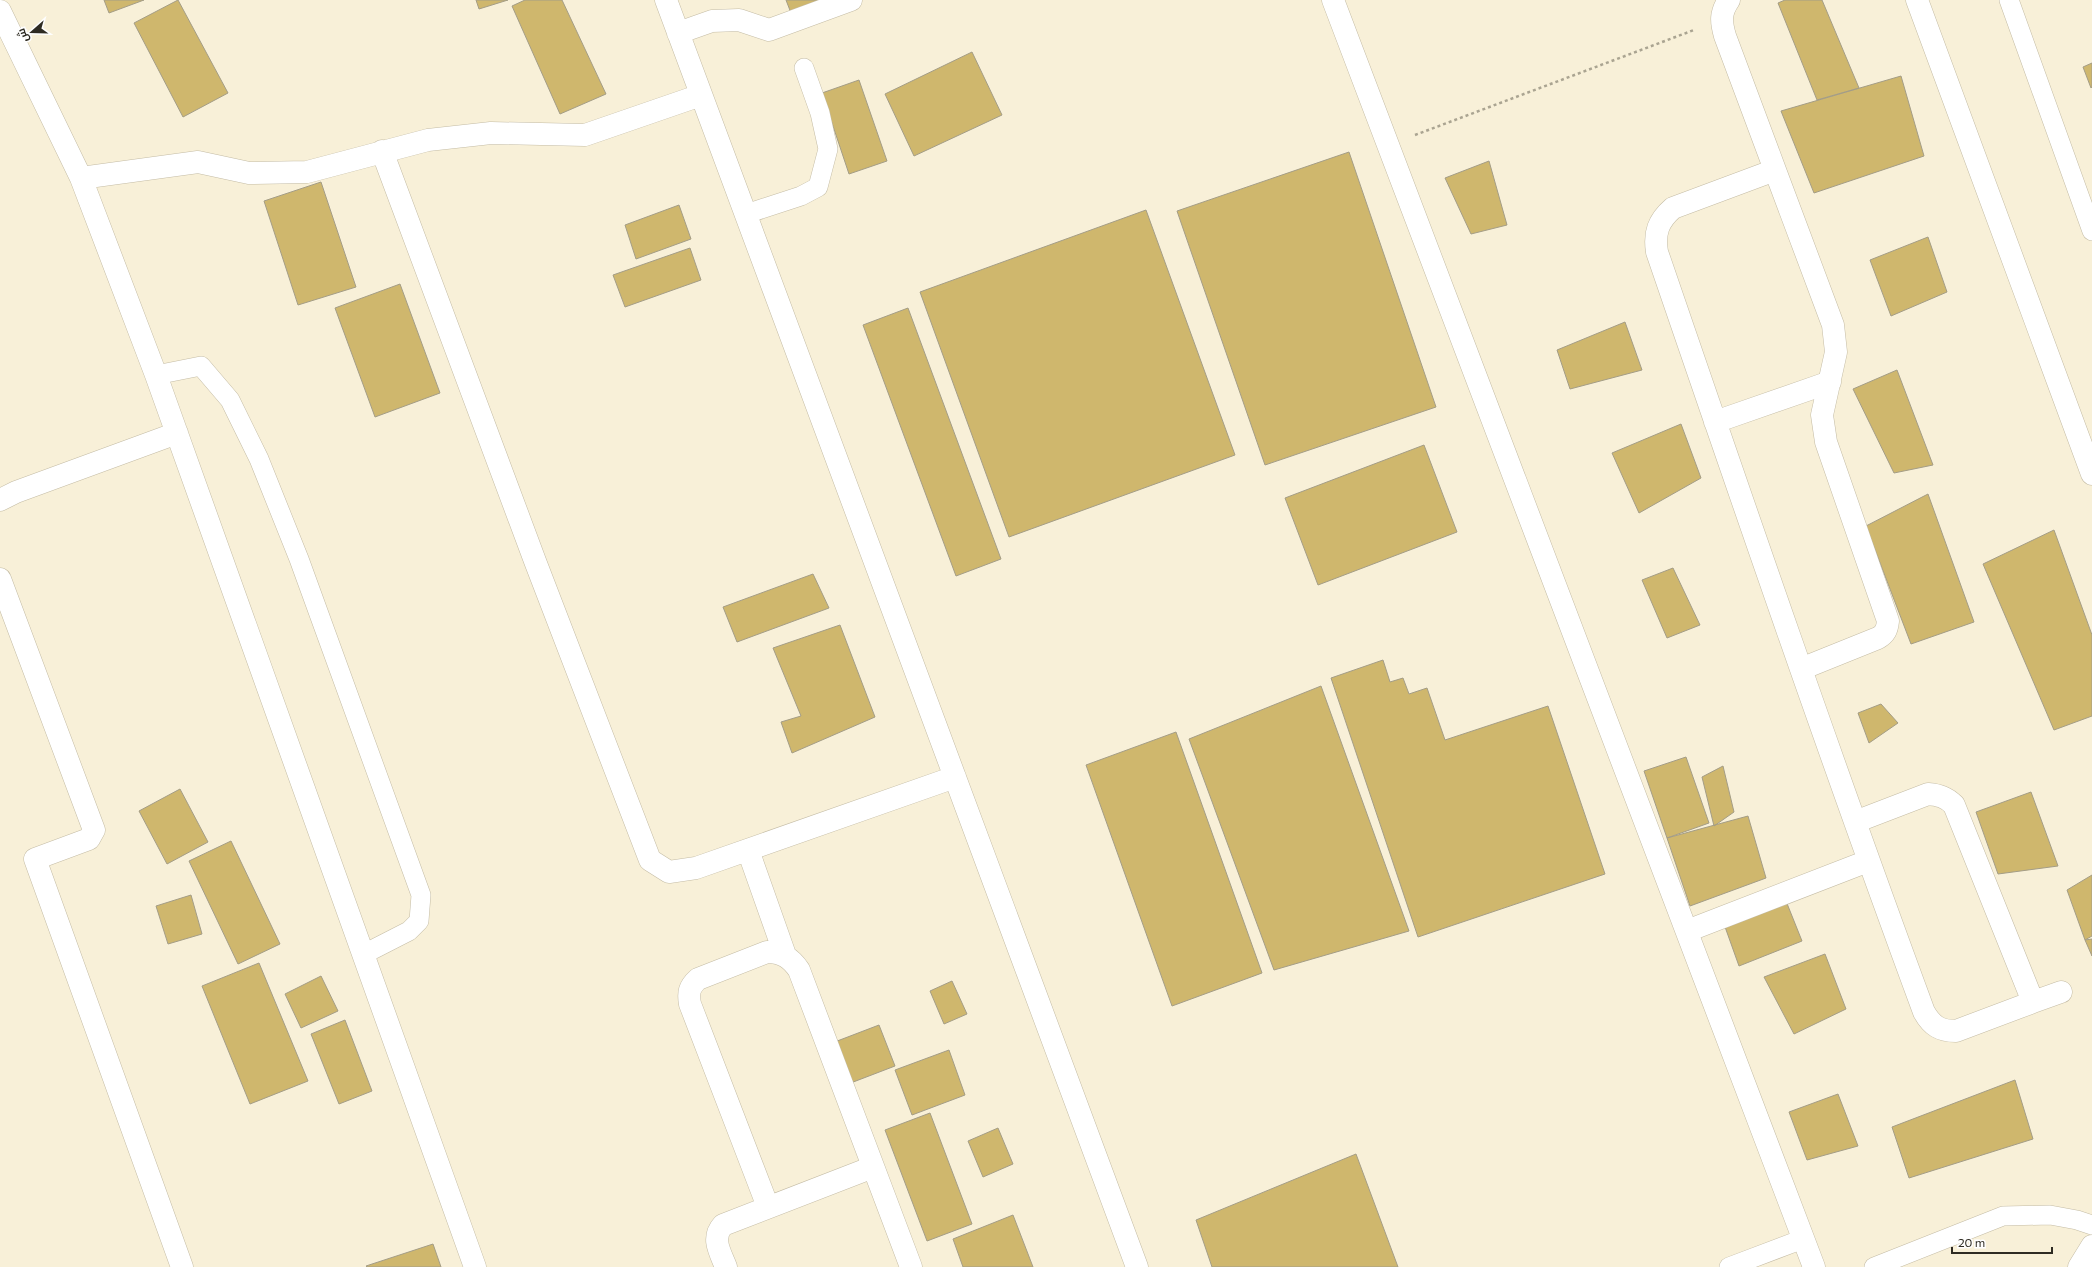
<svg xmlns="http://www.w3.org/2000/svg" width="2092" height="1267" font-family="Commissioner,Cairo,sans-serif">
<rect width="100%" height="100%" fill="#f8f0d8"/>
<path fill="#cfb76d" stroke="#a49d86" d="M104,0H144L109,13Z
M178,0L228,93L183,117L134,23Z
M476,0H508L479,9Z
M525,0H562L606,94L560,114L512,6Z
M786,0H824L791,13Z
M1785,0H1822L1859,88L1817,100L1778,3Z
M972,52L1002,115L914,156L885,94Z
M2092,63V87L2091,88L2083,67Z
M1901,76L1924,156L1814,193L1781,111Z
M859,80L887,161L849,174L822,93Z
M1349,152L1436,407L1265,465L1177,211Z
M1489,161L1507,225L1471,234L1445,178Z
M321,182L356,287L298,305L264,201Z
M679,205L691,239L636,259L625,225Z
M1146,210L1235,455L1009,537L920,292Z
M1928,237L1947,292L1891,316L1870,260Z
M690,248L701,280L625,307L613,275Z
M400,284L440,393L375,417L335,308Z
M908,308L1001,559L956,576L863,325Z
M1625,322L1642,370L1570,389L1557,350Z
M1897,370L1933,465L1894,473L1853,389Z
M1681,424L1701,478L1639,513L1612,453Z
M1424,445L1457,532L1318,585L1285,498Z
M1928,494L1974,622L1911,644L1866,526Z
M2054,530L2092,635V716L2054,730L1983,564Z
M1673,568L1700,625L1667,638L1642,580Z
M813,574L829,608L737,642L723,607Z
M840,625L875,717L792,753L781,722L801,716L773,648Z
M1383,660L1390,682L1403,678L1409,694L1427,688L1445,740L1548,706L1605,874L1418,937L1331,678Z
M1321,686L1409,931L1274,970L1189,739Z
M1881,704L1898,723L1869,743L1858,713Z
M1176,732L1262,973L1172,1006L1086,765Z
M1686,757L1709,823L1667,838L1644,771Z
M1723,766L1734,812L1714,826L1702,777Z
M180,789L208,842L167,864L139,811Z
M2031,792L2058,866L1998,874L1976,812Z
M1748,816L1766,878L1690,906L1667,838Z
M231,841L280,944L238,964L189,861Z
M2092,875V936L2085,940L2067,890Z
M191,895L202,934L168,944L156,906Z
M1786,901L1802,941L1739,966L1724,924Z
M2092,939V956L2085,940Z
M1825,954L1846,1009L1794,1034L1764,977Z
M259,963L308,1081L250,1104L202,986Z
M321,976L338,1011L301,1028L285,994Z
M952,981L967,1014L944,1024L930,991Z
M345,1020L372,1091L339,1104L311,1034Z
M879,1025L895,1066L848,1084L832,1043Z
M949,1050L965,1095L912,1115L895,1070Z
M2015,1080L2033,1139L1909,1178L1892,1127Z
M1838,1094L1858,1146L1807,1160L1789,1112Z
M930,1113L972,1224L927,1241L885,1130Z
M998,1128L1013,1164L983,1177L968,1141Z
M1356,1154L1398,1267H1212L1196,1220Z
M1013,1215L1033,1267H963L953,1239Z
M433,1244L441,1267H367L366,1266Z"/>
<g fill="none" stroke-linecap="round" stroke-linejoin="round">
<g stroke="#c4bca5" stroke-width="20">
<path id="service" d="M2009,0L2092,231
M746,214L801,196L818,187L828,149L820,113L804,68
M156,375L201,366L230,400L259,459L299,559L421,895L419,921L409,931L364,954
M1729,1267L1803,1239
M1874,1267L2003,1216L2050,1215L2077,1220L2092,1225"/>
</g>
<g stroke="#c4bca5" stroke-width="23">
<path id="minor" d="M666,0L1137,1267
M1333,0L1814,1267
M1729,0C1720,13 1721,22 1725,36L1775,170
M1917,0L2092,474
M0,11L81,178L156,375L475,1267
M678,33L712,21L739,20L769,30L851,0
M382,151L535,561L650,860L669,872L696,868L955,777
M81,178L198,162L249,173L307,172L428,140L491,133L585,135L701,95
M1715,422L1830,382
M0,500L16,492L177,433
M0,579L94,830L89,839L35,859L182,1267
M1801,669L1878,638C1885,634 1887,630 1888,621L1826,442L1822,415L1836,352L1833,325L1775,170L1673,208C1658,221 1654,233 1657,252C1744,506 1831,760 1924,1012C1932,1026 1940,1031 1956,1031L2033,1002L1954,805C1946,797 1939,795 1928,794L1855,822
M748,850L785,955
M1687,931L1868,861
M2033,1002L2061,992
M768,1207L690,1004C688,993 689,987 698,979L767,952C782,952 791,958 799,970L911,1267
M726,1267C720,1252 711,1238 723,1225L873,1167"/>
</g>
<g stroke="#c4bca5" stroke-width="23">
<path id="tertiary" d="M2079,1267L2092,1246"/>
</g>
<path stroke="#aaa491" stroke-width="2.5" stroke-dasharray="3 3" stroke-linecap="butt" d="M1415,135L1694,30"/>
<use href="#service" stroke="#fff" stroke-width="19"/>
<use href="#minor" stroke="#fff" stroke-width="22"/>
<use href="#tertiary" stroke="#fff" stroke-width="22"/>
</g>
<g transform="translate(32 32) rotate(250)" stroke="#fefefe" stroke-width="3" paint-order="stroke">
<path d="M0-3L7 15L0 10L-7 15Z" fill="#2e2b22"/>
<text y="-6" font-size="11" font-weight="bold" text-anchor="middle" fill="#2e2b22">ش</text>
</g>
<path d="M1952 1247v6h100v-6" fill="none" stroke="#2e2b22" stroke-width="2"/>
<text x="1958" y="1247" font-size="12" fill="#2e2b22" stroke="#fefefe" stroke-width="3" paint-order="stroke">20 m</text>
</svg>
